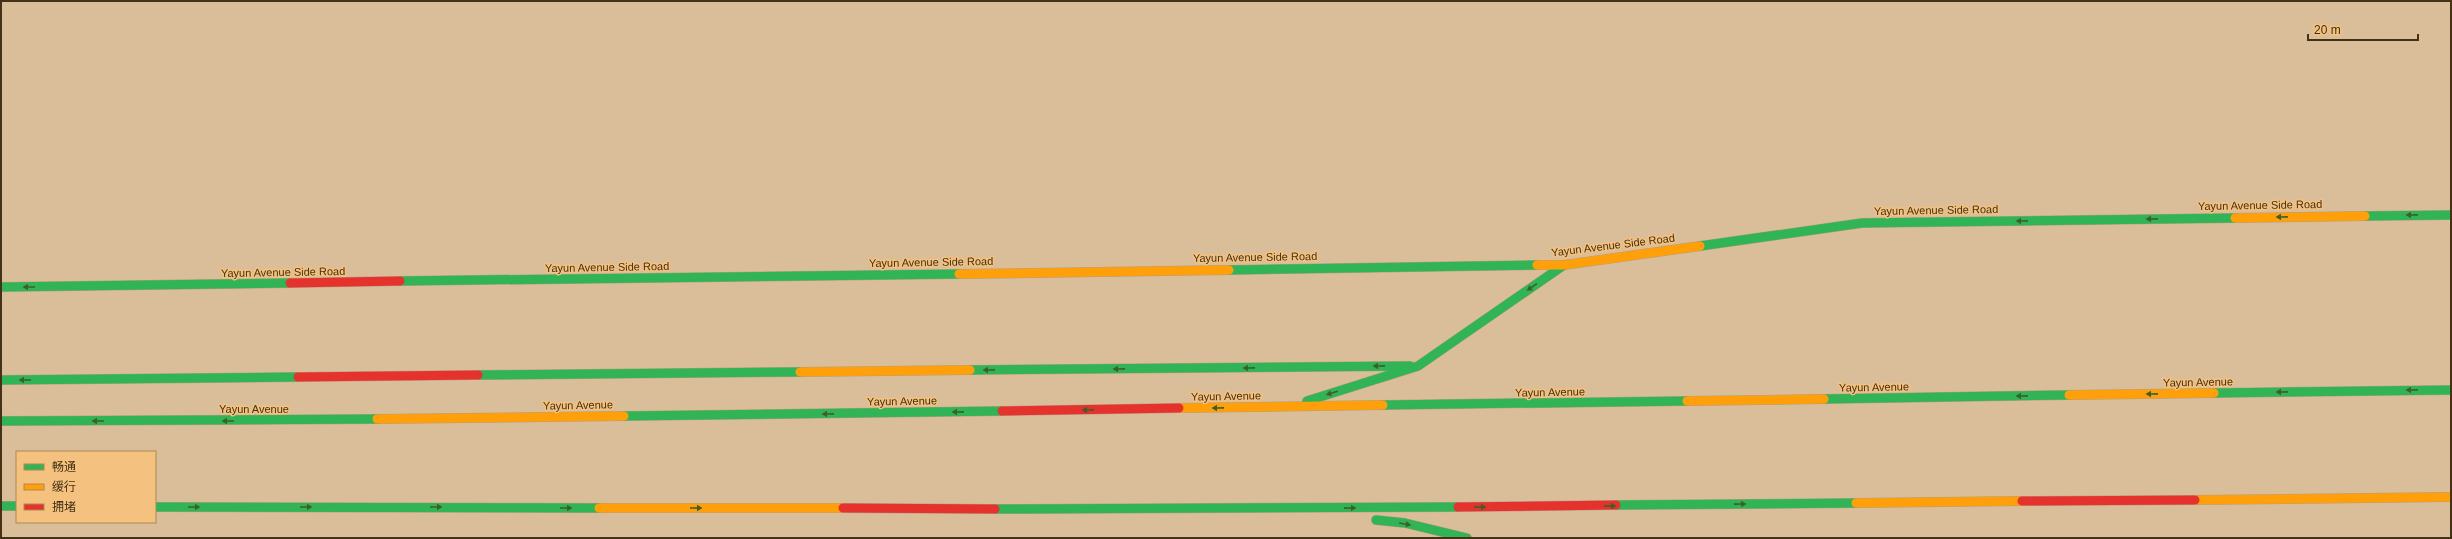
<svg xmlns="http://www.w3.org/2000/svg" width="2452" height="539" font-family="Helvetica,'Noto Sans SC',sans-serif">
<rect width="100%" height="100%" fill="#d9be99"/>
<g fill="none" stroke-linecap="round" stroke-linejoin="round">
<g stroke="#b49e81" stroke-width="10">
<path id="fast" d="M2365,216L2451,215
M1700,246L1862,223L2235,218
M1229,270L1537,265
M400,281L959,274
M1,287L290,283
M970,370L1410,366
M478,375L800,372
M1,380L298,377
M2214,393L2451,390
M1824,399L2069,395
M1307,401L1418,366L1564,265
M1383,405L1687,401
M624,416L1002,411
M1,421L377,419
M1616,505L1856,503
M1,506H17
M155,507L599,508
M995,509L1458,507
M1376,520L1405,523L1467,538"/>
</g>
<g stroke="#b49e81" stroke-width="10">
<path id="slow" d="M2235,218L2365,216
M1537,265H1564L1700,246
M959,274L1229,270
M800,372L970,370
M2069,395L2214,393
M1687,401L1824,399
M1179,408L1383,405
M377,419L624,416
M2195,500L2451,497
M1856,503L2022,501
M599,508H843"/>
</g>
<g stroke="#b49e81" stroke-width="10">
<path id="jam" d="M290,283L400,281
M298,377L478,375
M1002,411L1179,408
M2022,501L2195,500
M1458,507L1616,505
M843,508L995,509"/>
</g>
<use href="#fast" stroke="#30b455" stroke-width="9"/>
<use href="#slow" stroke="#ff9f0a" stroke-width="9"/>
<use href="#jam" stroke="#e5322d" stroke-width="9"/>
</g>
<defs><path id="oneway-solid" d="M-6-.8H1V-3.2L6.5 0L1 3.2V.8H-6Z"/></defs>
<g fill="#3e5f2b">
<use href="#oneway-solid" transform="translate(2412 215) rotate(179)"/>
<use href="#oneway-solid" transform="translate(2282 217) rotate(179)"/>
<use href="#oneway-solid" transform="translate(2152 219) rotate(179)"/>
<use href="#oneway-solid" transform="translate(2022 221) rotate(179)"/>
<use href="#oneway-solid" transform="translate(29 287) rotate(-180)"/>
<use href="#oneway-solid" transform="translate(1532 287) rotate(145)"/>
<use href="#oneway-solid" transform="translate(1379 366) rotate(179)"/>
<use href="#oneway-solid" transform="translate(1249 368) rotate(179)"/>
<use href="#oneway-solid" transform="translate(1119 369) rotate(179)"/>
<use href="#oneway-solid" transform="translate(989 370) rotate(179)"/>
<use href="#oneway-solid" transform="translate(25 380) rotate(180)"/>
<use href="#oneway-solid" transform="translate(2412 390) rotate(179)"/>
<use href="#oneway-solid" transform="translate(2282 392) rotate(179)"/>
<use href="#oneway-solid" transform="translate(1332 393) rotate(163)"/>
<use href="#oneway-solid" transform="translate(2152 394) rotate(179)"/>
<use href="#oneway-solid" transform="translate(2022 396) rotate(179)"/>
<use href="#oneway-solid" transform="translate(1218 408) rotate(179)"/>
<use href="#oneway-solid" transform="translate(1088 410) rotate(179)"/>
<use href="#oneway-solid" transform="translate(958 412) rotate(179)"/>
<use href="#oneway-solid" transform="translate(828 414) rotate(179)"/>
<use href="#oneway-solid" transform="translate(98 421) rotate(-180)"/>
<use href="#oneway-solid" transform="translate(228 421) rotate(-180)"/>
<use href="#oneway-solid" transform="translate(1740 504) rotate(-1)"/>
<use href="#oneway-solid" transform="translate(1610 506) rotate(-1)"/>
<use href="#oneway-solid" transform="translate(194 507)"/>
<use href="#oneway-solid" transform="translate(306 507)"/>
<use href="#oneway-solid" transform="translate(436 507)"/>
<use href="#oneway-solid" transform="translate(1480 507) rotate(-1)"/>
<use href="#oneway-solid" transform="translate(566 508)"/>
<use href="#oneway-solid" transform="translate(696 508)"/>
<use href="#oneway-solid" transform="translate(1350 508) rotate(-1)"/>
<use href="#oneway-solid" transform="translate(1405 524) rotate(10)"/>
</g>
<g text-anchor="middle" stroke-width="3" stroke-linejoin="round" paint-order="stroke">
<g font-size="11" fill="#453115" stroke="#f4c17e">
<text transform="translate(2260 205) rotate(-1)" y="4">Yayun Avenue Side Road</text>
<text transform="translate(1936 210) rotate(-1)" y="4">Yayun Avenue Side Road</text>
<text transform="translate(1613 245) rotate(-7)" y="4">Yayun Avenue Side Road</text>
<text transform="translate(1255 257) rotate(-1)" y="4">Yayun Avenue Side Road</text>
<text transform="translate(931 262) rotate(-1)" y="4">Yayun Avenue Side Road</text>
<text transform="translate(607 267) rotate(-1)" y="4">Yayun Avenue Side Road</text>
<text transform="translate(283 272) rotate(-1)" y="4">Yayun Avenue Side Road</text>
<text transform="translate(2198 382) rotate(-1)" y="4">Yayun Avenue</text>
<text transform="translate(1874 387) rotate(-1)" y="4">Yayun Avenue</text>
<text transform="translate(1550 392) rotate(-1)" y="4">Yayun Avenue</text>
<text transform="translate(1226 396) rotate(-1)" y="4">Yayun Avenue</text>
<text transform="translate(902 401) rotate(-1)" y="4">Yayun Avenue</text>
<text transform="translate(578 405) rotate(-1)" y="4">Yayun Avenue</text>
<text x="254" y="413">Yayun Avenue</text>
</g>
</g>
<rect width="2452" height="539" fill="none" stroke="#453115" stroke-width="4"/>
<rect x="16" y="451" width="140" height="72" fill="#f4c17e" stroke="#ae8754"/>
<rect x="24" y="464" width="20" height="6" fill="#30b455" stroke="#ae8754"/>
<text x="52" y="471" font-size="12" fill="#453115">畅通</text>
<rect x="24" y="484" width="20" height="6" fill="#ff9f0a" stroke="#ae8754"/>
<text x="52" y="491" font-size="12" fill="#453115">缓行</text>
<rect x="24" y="504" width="20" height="6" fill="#e5322d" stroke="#ae8754"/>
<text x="52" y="511" font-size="12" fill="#453115">拥堵</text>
<path d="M2308 34v6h110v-6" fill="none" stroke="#453115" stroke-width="2"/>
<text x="2314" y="34" font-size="12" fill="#453115" stroke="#f4c17e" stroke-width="3" paint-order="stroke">20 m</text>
</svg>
